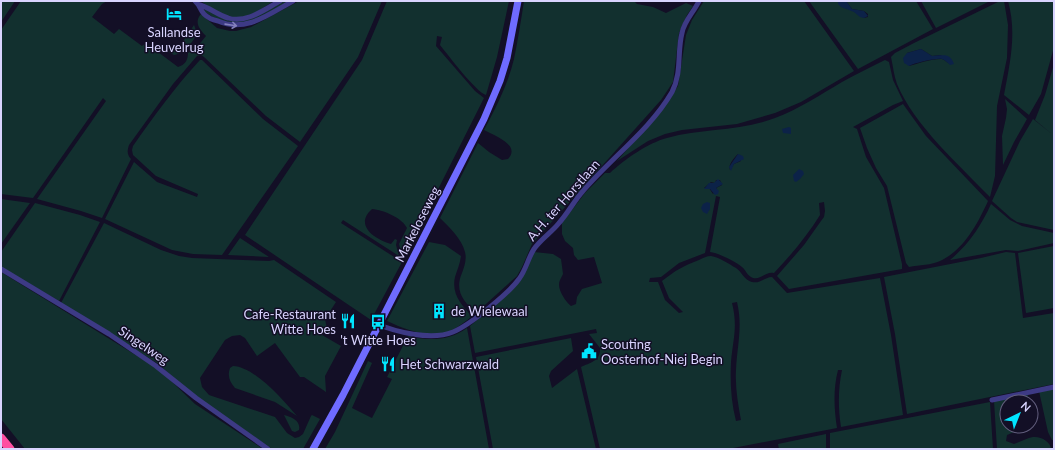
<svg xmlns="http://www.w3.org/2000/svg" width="1055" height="450" font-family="Lato,sans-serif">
<rect width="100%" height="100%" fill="#130f26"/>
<path fill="#12302f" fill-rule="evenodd" d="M1,1H15L1,22Z
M21,1H107L102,4L92,17L114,34L119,29L142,46L146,43L178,67C185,65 188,60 188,53L191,51L193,52L206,36C199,29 194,22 201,14L217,28L230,31H236L251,27L299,1H382L358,57L300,142L266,116L204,57L201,55L197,56L173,84L129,145C127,151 127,155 131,159L102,218L81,211L37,199L106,101L103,98L33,198L1,194V30Z
M201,1H274C265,6 256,14 247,16C230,21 213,11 201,1Z
M282,1H290L258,19L237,24L216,19L205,12L204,10L205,9L238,20Z
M387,1H509L497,57L486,95C476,92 448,55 440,45L442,37L437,36L436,46L475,91L484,98L403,259L399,244L407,228C402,218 384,210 372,209C354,225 374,239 391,244L395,239L397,240L396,245L399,256L343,220L341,223L402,262L371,320L245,235L362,60Z
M524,1H634L637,4L653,7L666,13L686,3L693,6L687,15L679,33L673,82L661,100L532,244L522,267L517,276L476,313C464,302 454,291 462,273C464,267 467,260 465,252C462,239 449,227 440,218L478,143L489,152L502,160L508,159C521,145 495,136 484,130C496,108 508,84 514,59C518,40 521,20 524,1Z
M704,1H804L854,71L801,102L775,113L737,124L682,130L665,134L648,141L617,161L665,106L678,86L686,35L692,20Z
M809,1H838L864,18L868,17V14L864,11L852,9L846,1H916L933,29L858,69Z
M921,1H990L936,28Z
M1000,1H1004L1008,25L1007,58L997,106L995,176L990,197C959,165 914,125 897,84C894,76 893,66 891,57L895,53L914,43ZM921,49L932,56L941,55L950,65C948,63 945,60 942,59C934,58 916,64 909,66L907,53Z
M1008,1H1054V47L1041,94L1029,115L1004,95C1010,63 1017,33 1008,1Z
M194,25C195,28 197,31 196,35C193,43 182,54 174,55L169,52L170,50L180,46Z
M200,60H202L263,119L298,146L222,255L193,254L172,250L105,219L134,162L157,182L197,197L198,194L156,176L133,155L132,150L133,146C154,116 175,87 200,60Z
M885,60L889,62L893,80L903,101L893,105L853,127L857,129L866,157L884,188L902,264V269L789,289L777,276L804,245L821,221L824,217L825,211L824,202L819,203L820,215C807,236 791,255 774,273C766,271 761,280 753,278C747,276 746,270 742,267C735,261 718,253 710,252L720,197L716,196L705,253L679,263L661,277L650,278L649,282H658L665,300L679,313L683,312L669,298L662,281C676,270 683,266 699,260C703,258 707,256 711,256C719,257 729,264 736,268C742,272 744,280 752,282C760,284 765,277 772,277L787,293L880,278L891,335L903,415L841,427C838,408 838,389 842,370H838C833,389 834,409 837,428L728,449H600L581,367C590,363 601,361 600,348L589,334L597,333L596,329L475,353L470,326L501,300L522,278L534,252L553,254L561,259L563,274C562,276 561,278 560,280C556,288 565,301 571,306L576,304L577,297L582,289L602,283L594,257L578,260L574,255L573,248L565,241L562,234V223L585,193L605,173H610C625,159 648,143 667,138C702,128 739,132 775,118C799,109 820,95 842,82C856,74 871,67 885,60ZM738,154L741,161L734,164L730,170C728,164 734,158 738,154ZM716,180H720L722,185L716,188L717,189L713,194L709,188H704L711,182L715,183ZM737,302C743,327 737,346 736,370C735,387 738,404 741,420L736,421C731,402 730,382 731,362C733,339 738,327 732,303Z
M1054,64V230L1017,222L1011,218L992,201L1020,141L1033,119L1052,134L1035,120L1045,95Z
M1005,99L1027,119L1014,142L1003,165L1002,136L1006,118L1007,109Z
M903,104L926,136L988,201C978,223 964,250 940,261C932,265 919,265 909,267L906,263L887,186L876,168L867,148L860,128Z
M1,199L30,203L1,244Z
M35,203L80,215L100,222L59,301L1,267V252Z
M991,204L1010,220L1022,226L1054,233V243L1018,251L1006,250L950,260C969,244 981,226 991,204Z
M104,223L161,250L179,256L192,258L269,261L274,260L336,302L325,319L327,329L322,335L341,346L325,376L326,392L304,377H300L275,343L257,356L245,338L240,335L232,336L225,340L200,378L202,387L209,395L275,417L287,433L295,438L299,437L303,434L311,416L312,415L320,419L303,449H272L195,396L157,363L61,303Z
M240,238L269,257L228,255Z
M429,242L445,245L461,256C460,264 457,270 455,277C451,294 462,306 472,316C465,322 457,328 448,332C430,339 404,329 387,321Z
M1054,246V308L1026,313L1018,253Z
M1006,252L1015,253L1023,318L1054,313V384L907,414L895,334L884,277L981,258Z
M1,272L155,367L167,377L195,404L263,449H25L1,419Z
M467,328L489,449H325L335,432L368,361L372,363L352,408L372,418L392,379L387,377L408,336C428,341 450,341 467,328Z
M571,338L573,351L551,371L549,376L552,388L577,369L596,449H493L476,357Z
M233,366C255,367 283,400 297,416L275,402L235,388C230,382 227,376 230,368Z
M1054,388V440H1052L1048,432L1039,391Z
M1028,394L1027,402H1007V426H1021L1019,430L1007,435L1006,441L1014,444C1020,442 1027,438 1033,437C1041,436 1051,442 1051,449H997L994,401Z
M990,402L993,449H830V433Z
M284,415C292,417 301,421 299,430L295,432L292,431Z
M826,434V449H779L778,444Z"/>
<path fill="#0c2248" d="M838,1H846L852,9L864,11L868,16L864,18L860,17L854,12L841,7L838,4Z
M921,49L932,56C941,56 950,52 954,64L950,65C948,63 945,60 942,59C935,58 915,63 909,66L904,63L903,58L907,53Z
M789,127L791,128V134L783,133L782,129Z
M738,154L743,156L744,159L734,164L731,171L729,167Z
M799,169L803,171L804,174L800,179L796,182L794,181L793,175Z
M718,179L723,184L716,188L719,191L718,194L715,195L710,189H704L709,183H714Z
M707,202L710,203V209L707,214L703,212L701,208L703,204Z"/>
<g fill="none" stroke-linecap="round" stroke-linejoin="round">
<path stroke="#3d3a85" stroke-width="5" d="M195,1C200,5 200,10 204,14C207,17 213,20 218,21C246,33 269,14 293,1
M200,5C210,8 218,15 228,18C246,24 265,9 280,1
M1,269L109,334L156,366L196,398L268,449
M374,323C396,332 431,341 453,332C470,325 509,293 519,279C526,270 528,258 534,249C541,239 552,232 559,223C568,213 574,201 583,191C611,158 650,130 672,92C682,73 677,52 682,33C684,21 694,12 699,1
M992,400L1054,387"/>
<path stroke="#6f6bff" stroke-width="7" d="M313,449L343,395L484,119L500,81L507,58L518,1"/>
<path stroke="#ff4fa3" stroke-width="9" d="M1,438L10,449"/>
</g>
<defs><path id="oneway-shaft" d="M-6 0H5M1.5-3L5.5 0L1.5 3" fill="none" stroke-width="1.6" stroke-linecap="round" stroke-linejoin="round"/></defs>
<use stroke="#837fbc" href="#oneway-shaft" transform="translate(231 25) rotate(8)"/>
<defs>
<g id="hotel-bare" transform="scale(1.2)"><path d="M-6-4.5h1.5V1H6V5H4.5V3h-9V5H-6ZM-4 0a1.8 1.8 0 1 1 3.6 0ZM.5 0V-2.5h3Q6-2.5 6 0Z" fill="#00e5ff" stroke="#130f26" stroke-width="2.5" paint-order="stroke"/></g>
<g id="building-bare" transform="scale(1.2)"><path d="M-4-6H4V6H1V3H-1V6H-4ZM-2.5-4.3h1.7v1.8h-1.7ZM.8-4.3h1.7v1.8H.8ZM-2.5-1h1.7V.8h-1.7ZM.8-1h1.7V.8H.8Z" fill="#00e5ff" stroke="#130f26" stroke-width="2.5" paint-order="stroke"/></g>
<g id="restaurant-bare" transform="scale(1.2)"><path d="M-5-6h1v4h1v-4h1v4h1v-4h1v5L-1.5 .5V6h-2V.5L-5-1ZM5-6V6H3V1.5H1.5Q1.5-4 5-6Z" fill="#00e5ff" stroke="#130f26" stroke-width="2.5" paint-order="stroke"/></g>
<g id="bus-bare" transform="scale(1.2)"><path d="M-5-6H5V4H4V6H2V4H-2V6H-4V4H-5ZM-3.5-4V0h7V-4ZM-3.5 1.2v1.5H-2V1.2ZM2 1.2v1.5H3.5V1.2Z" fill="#00e5ff" stroke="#130f26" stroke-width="2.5" paint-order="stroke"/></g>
<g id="civic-bare" transform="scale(1.2)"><path d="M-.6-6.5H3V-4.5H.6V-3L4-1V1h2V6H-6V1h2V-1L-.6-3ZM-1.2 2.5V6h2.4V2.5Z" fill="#00e5ff" stroke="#130f26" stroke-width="2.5" paint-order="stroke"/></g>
</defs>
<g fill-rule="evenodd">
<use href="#hotel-bare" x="174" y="14"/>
<use href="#building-bare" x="439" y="311"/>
<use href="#restaurant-bare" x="348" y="321"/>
<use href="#bus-bare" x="378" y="322"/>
<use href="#civic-bare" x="589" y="351"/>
<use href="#restaurant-bare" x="388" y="364"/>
</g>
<g text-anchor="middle" stroke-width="3" stroke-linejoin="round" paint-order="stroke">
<g font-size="13" fill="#d9d4ff" stroke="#130f26" text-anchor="start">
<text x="174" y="37" text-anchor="middle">Sallandse<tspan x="174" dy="15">Heuvelrug</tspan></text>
<text x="451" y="316">de Wielewaal</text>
<text x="336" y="319" text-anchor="end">Cafe-Restaurant<tspan x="336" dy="15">Witte Hoes</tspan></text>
<text x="378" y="345" text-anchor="middle">'t Witte Hoes</text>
<text x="601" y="349">Scouting<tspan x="601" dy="15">Oosterhof-Niej Begin</tspan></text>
<text x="400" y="369">Het Schwarzwald</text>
</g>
<g font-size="13" fill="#d9d4ff" stroke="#130f26">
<text transform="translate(563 200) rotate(-49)" y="5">A.H. ter Horstlaan</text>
<text transform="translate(417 224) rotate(-63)" y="5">Markeloseweg</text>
<text transform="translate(144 345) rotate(34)" y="5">Singelweg</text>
</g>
</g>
<rect width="1055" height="450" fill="none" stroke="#d9d4ff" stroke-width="4"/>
<g transform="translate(1019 414) rotate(43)"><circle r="19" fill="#130f26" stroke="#625e7d"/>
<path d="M0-3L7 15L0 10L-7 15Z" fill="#00e5ff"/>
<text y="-6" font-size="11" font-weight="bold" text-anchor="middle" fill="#d9d4ff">N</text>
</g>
</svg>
